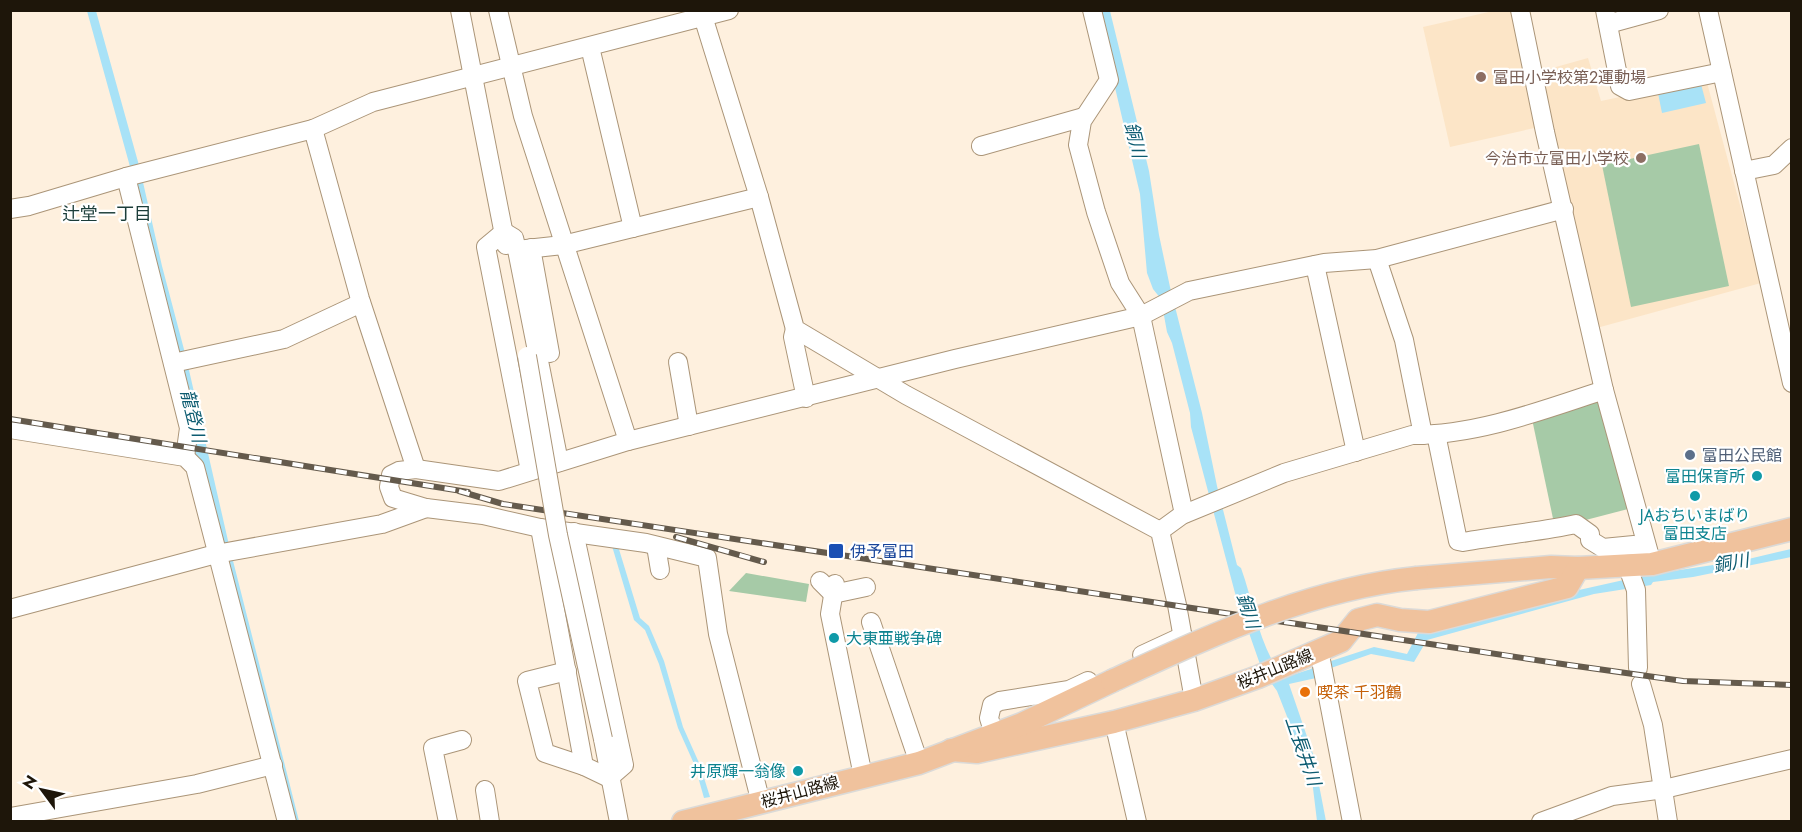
<svg xmlns="http://www.w3.org/2000/svg" width="1802" height="832" viewBox="0 0 1802 832" font-family="Jost,'Noto Sans JP',sans-serif">
<style>
.built{fill:#fce5c7}
.green{fill:#a6caa7}
.water{fill:#a8e2f7}
.lines{fill:none;stroke-linecap:round;stroke-linejoin:round}
.minor-casing{stroke:#ab9578;stroke-width:20}
.major-casing{stroke:#dbdad8;stroke-width:25}
.minor{stroke:#fff;stroke-width:18}
.major{stroke:#f0c29d;stroke-width:22}
.rail-casing{stroke:#645a4c;stroke-width:6}
.rail{stroke:#fff;stroke-width:4;stroke-dasharray:11;stroke-linecap:butt}
.minor-bridge-casing{stroke:#ab9578;stroke-width:20;stroke-linecap:butt}
.major-bridge-casing{stroke:#dbdad8;stroke-width:25;stroke-linecap:butt}
.minor-bridge{stroke:#fff;stroke-width:18}
.major-bridge{stroke:#f0c29d;stroke-width:22}
.education-dot{fill:#8d6e63;stroke:#fff;stroke-width:2}
.service-dot{fill:#5c6f8a;stroke:#fff;stroke-width:2}
.culture-dot{fill:#0f9aa8;stroke:#fff;stroke-width:2}
.transit-dot{fill:#1a4fb4;stroke:#fff;stroke-width:2}
.food-dot{fill:#e8710a;stroke:#fff;stroke-width:2}
.labels{text-anchor:middle;dominant-baseline:central;stroke-width:4.5;stroke-linejoin:round;paint-order:stroke}
.education-label{font-size:16px;fill:#785e54;stroke:#fff;text-anchor:start}
.service-label{font-size:16px;fill:#4e5e75;stroke:#fff;text-anchor:start}
.culture-label{font-size:16px;fill:#0d838f;stroke:#fff;text-anchor:end}
.transit-label{font-size:16px;fill:#164399;stroke:#fff;text-anchor:start}
.street-label{font-size:16px;fill:#1e160a;stroke:#fff}
.food-label{font-size:16px;fill:#c56008;stroke:#fff;text-anchor:start}
.water-label{font-size:18px;font-style:italic;fill:#0d5c71;stroke:#fff}
.neighbourhood-label{font-size:18px;fill:#1b3d39;stroke:#fff}
</style>
<rect width="100%" height="100%" fill="#fef0de"/>
<!-- built -->
<g class="built">
<polygon points="1493,11 1513,11 1539,127 1450,147 1423,27"/>
<polygon points="1588,58 1601,101 1706,79 1761,283 1593,329 1538,72"/>
</g>
<!-- green -->
<g class="green">
<polygon points="1699,144 1729,286 1631,307 1602,165"/>
<polygon points="1602,398 1628,509 1555,528 1532,419"/>
<polygon points="746,573 809,584 806,602 729,591"/>
</g>
<!-- water -->
<g class="water">
<polygon points="87,11 96,11 140,169 162,266 186,357 229,545 299,821 290,821 194,456 196,441 137,192"/>
<path d="M1097,11H1110L1149,171L1159,235L1170,287L1202,413L1217,486L1237,565L1241,568C1254,604 1258,642 1281,675L1286,677L1311,669L1317,663L1328,662L1374,647L1407,654L1419,631L1528,605L1579,590L1646,575L1740,561L1791,549V557L1693,577L1653,582L1651,585L1594,594L1427,640L1414,662L1371,654L1331,668L1316,678L1289,684L1313,754L1326,821H1317L1312,780L1277,691L1262,670L1235,593L1191,427L1190,413L1172,343L1167,332L1161,299L1153,289L1147,273L1140,194Z"/>
<polygon points="1701,84 1706,103 1662,113 1658,93"/>
<polygon points="612,546 618,546 640,618 649,626 664,661 683,727 700,765 710,797 704,798 695,766 678,728 659,664 645,630 634,620"/>
</g>
<g class="lines">
<defs>
<g id="minor">
<polyline points="460,10 506,245"/>
<polyline points="498,10 523,116 628,441"/>
<polyline points="701,10 759,197 795,329 906,395 1160,531 1177,605 1194,700"/>
<polyline points="1092,10 1109,80 1082,121 1078,145 1096,212 1120,283 1141,316 1184,514"/>
<polyline points="1520,10 1545,132 1604,390 1652,564"/>
<polyline points="1605,10 1620,86 1629,91 1722,72"/>
<polyline points="1708,10 1792,383"/>
<polyline points="1608,24 1659,10"/>
<polyline points="590,47 633,228"/>
<polyline points="313,129 360,299 416,469"/>
<polyline points="981,146 1084,117"/>
<polyline points="1744,171 1774,165 1792,148"/>
<polyline points="126,177 189,428 185,457"/>
<polyline points="10,209 29,206 126,177 313,129 373,102 729,10"/>
<polyline points="531,248 550,353"/>
<polyline points="517,250 563,245 759,197"/>
<polyline points="1377,259 1404,340 1423,435"/>
<polyline points="1315,265 1356,452"/>
<polyline points="795,329 793,337 806,398"/>
<polyline points="678,362 689,426"/>
<polyline points="173,363 284,339 361,303"/>
<polyline points="10,429 185,457 195,467 287,822"/>
<path d="M1436,434L1458,541L1463,542C1501,535 1539,532 1576,524L1590,534V540L1603,548L1634,545L1643,549L1647,564"/>
<polyline points="530,471 486,247 504,232 514,238 517,250 559,462"/>
<polyline points="540,528 584,766 609,778 624,765 574,532"/>
<path d="M1160,531L1182,515L1284,473L1412,435C1478,435 1543,410 1604,390"/>
<polyline points="656,546 660,570"/>
<polyline points="1627,565 1636,590 1638,668"/>
<polyline points="820,581 833,594 866,587"/>
<polyline points="835,584 830,614 863,776"/>
<polyline points="10,609 216,554 382,524 426,508"/>
<polyline points="871,622 919,763"/>
<polyline points="1319,650 1352,822"/>
<polyline points="1142,655 1183,636"/>
<polyline points="567,671 527,681 545,753 584,766"/>
<polyline points="1641,684 1653,725 1668,822"/>
<polyline points="1114,722 1137,822"/>
<polyline points="994,734 989,718 992,705 1000,701 1069,690 1088,681"/>
<polyline points="603,739 619,822"/>
<polyline points="485,790 490,822"/>
<polyline points="761,803 718,634 707,558 646,543 540,528 483,515 426,508 393,498 389,487 391,475 399,471 416,469 499,481 628,441 955,359 1141,316 1189,291 1324,263 1377,259 1564,209"/>
<polyline points="10,817 197,784 273,765"/>
<polyline points="448,822 433,748 462,740"/>
<polyline points="1541,822 1612,796 1664,789 1792,759"/>
</g>
<g id="major">
<polyline points="1417,578 1551,567 1578,568 1652,564 1792,529"/>
<polyline points="951,750 977,752 1114,722 1194,700 1258,677 1341,641 1358,620 1377,615 1400,620 1429,622 1567,587 1578,568"/>
<polyline points="683,822 919,763 1022,724 1112,681"/>
</g>
</defs>
<!-- minor casing -->
<use href="#minor" class="minor-casing"/>
<!-- major casing -->
<use href="#major" class="major-casing"/>
<!-- minor -->
<use href="#minor" class="minor"/>
<!-- major -->
<use href="#major" class="major"/>
<defs>
<g id="rail">
<polyline points="10,419 468,492"/>
<polyline points="459,491 503,504 1569,665 1683,681 1792,685"/>
<polyline points="676,537 764,562"/>
</g>
</defs>
<!-- rail casing -->
<use href="#rail" class="rail-casing"/>
<!-- rail -->
<use href="#rail" class="rail"/>
<defs>
<polyline id="minor-bridge" points="527,356 558,535 603,739"/>
<path id="major-bridge" d="M1112,681C1210,636 1308,589 1417,578"/>
</defs>
<!-- minor-bridge casing -->
<use href="#minor-bridge" class="minor-bridge-casing"/>
<!-- major-bridge casing -->
<use href="#major-bridge" class="major-bridge-casing"/>
<!-- minor-bridge -->
<use href="#minor-bridge" class="minor-bridge"/>
<!-- major-bridge -->
<use href="#major-bridge" class="major-bridge"/>
</g>
<!-- markers -->
<g class="education-dot">
<circle cx="1481" cy="77" r="6"/>
<circle cx="1641" cy="158" r="6"/>
</g>
<circle class="service-dot" cx="1690" cy="455" r="6"/>
<g class="culture-dot">
<circle cx="1757" cy="476" r="6"/>
<circle cx="1695" cy="496" r="6"/>
<circle cx="834" cy="638" r="6"/>
<circle cx="798" cy="771" r="6"/>
</g>
<rect class="transit-dot" x="828" y="543" width="16" height="16" rx="3"/>
<circle class="food-dot" cx="1305" cy="692" r="6"/>
<g class="labels">
<!-- education labels -->
<g class="education-label">
<text x="1493" y="77">富田小学校第2運動場</text>
<text x="1629" y="158" text-anchor="end">今治市立富田小学校</text>
</g>
<!-- service labels -->
<g class="service-label">
<text x="1702" y="455">富田公民館</text>
</g>
<!-- culture labels -->
<g class="culture-label">
<text x="1745" y="476">富田保育所</text>
<text x="1695" y="515" text-anchor="middle">JAおちいまばり<tspan x="1695" dy="18">富田支店</tspan></text>
<text x="846" y="638" text-anchor="start">大東亜戦争碑</text>
<text x="786" y="771">井原輝一翁像</text>
</g>
<!-- transit labels -->
<g class="transit-label">
<text x="850" y="551">伊予富田</text>
</g>
<!-- street labels -->
<g class="street-label">
<text transform="translate(1275 669) rotate(-22)">桜井山路線</text>
<text transform="translate(800 792) rotate(-15)">桜井山路線</text>
</g>
<!-- food labels -->
<g class="food-label">
<text x="1317" y="692">喫茶 千羽鶴</text>
</g>
<!-- water labels -->
<g class="water-label">
<text transform="translate(1135 140) rotate(76)">銅川</text>
<text transform="translate(193 416) rotate(76)">龍登川</text>
<text transform="translate(1731 563) rotate(-10)">銅川</text>
<text transform="translate(1248 611) rotate(72)">銅川</text>
<text transform="translate(1303 751) rotate(71)">上長井川</text>
</g>
<!-- neighbourhood labels -->
<g class="neighbourhood-label">
<text x="107" y="214">辻堂一丁目</text>
</g>
</g>
<!-- border -->
<rect width="1802" height="832" fill="none" stroke="#1e160a" stroke-width="24"/>
<!-- north arrow -->
<g transform="translate(42 790) rotate(303)" stroke="#ffffff" stroke-width="4.5" paint-order="stroke">
<path d="M0-4.5L10 22L0 15L-10 22Z" fill="#1e160a"/>
<text y="-9" font-size="16" font-weight="bold" text-anchor="middle" fill="#1e160a">N</text>
</g>
</svg>
